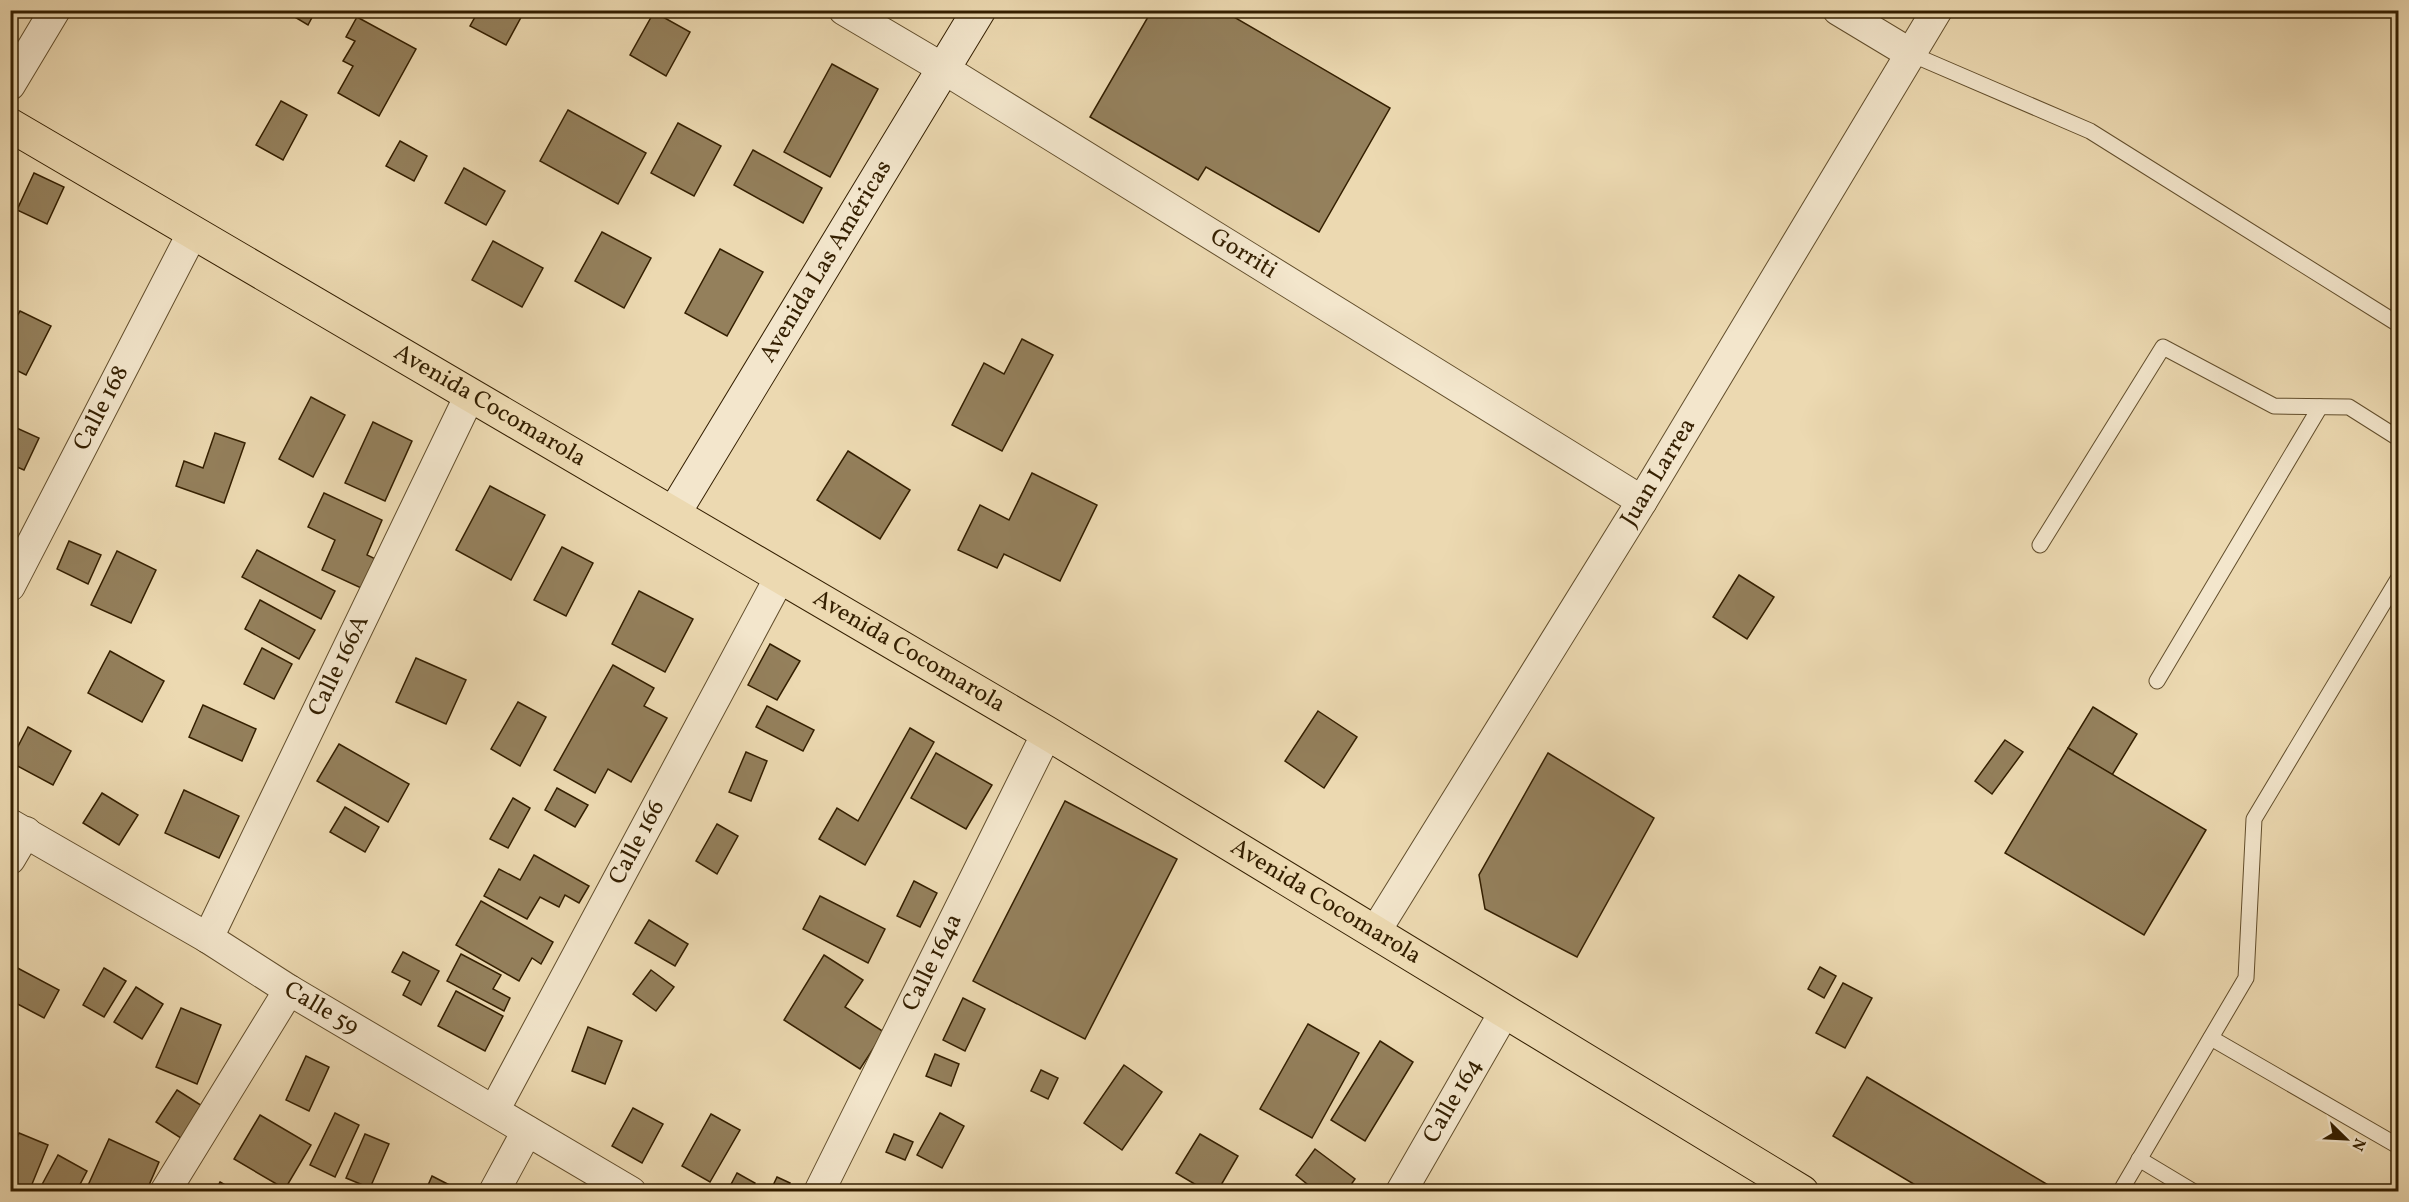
<svg xmlns="http://www.w3.org/2000/svg" width="2409" height="1202" viewBox="0 0 2409 1202" font-family="Vollkorn,serif">
<style>
.building{fill:#94805c;stroke:#341f00;stroke-width:1.5}
.lines{fill:none;stroke-linecap:round;stroke-linejoin:round}
.service-casing{stroke:#624e2c;stroke-width:17}
.minor-casing{stroke:#624e2c;stroke-width:32}
.secondary-casing{stroke:#341f00;stroke-width:35}
.primary-casing{stroke:#341f00;stroke-width:35}
.service{stroke:#f3e6cc;stroke-width:15}
.minor{stroke:#f3e6cc;stroke-width:30}
.secondary{stroke:#f3e6cc;stroke-width:33}
.primary{stroke:#ecd9b1;stroke-width:33}
.labels{text-anchor:middle;dominant-baseline:central;stroke-width:4.5;stroke-linejoin:round;paint-order:stroke}
.street-label{font-size:24px;fill:#341f00;stroke:#f3e6cc}
</style>
<rect width="100%" height="100%" fill="#ecd9b1"/>
<filter id="stains"><feTurbulence type="fractalNoise" baseFrequency=".00333" numOctaves="4"/><feColorMatrix values="0 0 0 0 .2 0 0 0 0 .09 0 0 0 0 .02 0 0 0 .5 -.17"/></filter>
<radialGradient id="worn" r=".72"><stop offset=".6" stop-color="#630" stop-opacity="0"/><stop offset="1" stop-color="#630" stop-opacity=".3"/></radialGradient>
<!-- building -->
<g class="building">
<polygon points="283,10 316,10 308,25"/>
<polygon points="479,10 525,10 506,45 470,26"/>
<polygon points="1152,10 1222,10 1390,108 1319,232 1206,167 1198,180 1090,117"/>
<polygon points="654,12 690,32 666,76 630,55"/>
<polygon points="357,17 416,49 379,116 338,93 353,66 343,61 355,41 346,37"/>
<polygon points="832,64 878,89 830,177 784,152"/>
<polygon points="281,101 307,115 283,160 256,145"/>
<polygon points="568,110 646,153 618,204 540,161"/>
<polygon points="678,123 721,146 694,196 651,173"/>
<polygon points="400,141 427,156 414,181 386,166"/>
<polygon points="753,150 822,188 803,223 734,185"/>
<polygon points="464,168 505,191 486,225 445,203"/>
<polygon points="34,173 64,187 47,224 17,210"/>
<polygon points="602,232 651,258 624,308 575,281"/>
<polygon points="493,241 543,268 522,307 472,280"/>
<polygon points="720,249 763,272 727,336 685,313"/>
<polygon points="20,311 51,326 26,375 10,367 10,329"/>
<polygon points="1022,339 1053,355 1002,451 952,425 984,363 1004,374"/>
<polygon points="311,397 345,415 313,477 279,459"/>
<polygon points="373,422 412,441 385,501 345,483"/>
<polygon points="10,425 39,438 24,470 10,464"/>
<polygon points="215,433 245,443 224,503 176,486 184,461 203,468"/>
<polygon points="848,451 910,490 880,539 817,500"/>
<polygon points="1032,473 1097,505 1060,581 1004,554 997,568 958,550 980,505 1009,520"/>
<polygon points="490,486 545,515 511,580 456,550"/>
<polygon points="324,493 382,520 367,555 386,564 372,593 322,570 335,540 308,527"/>
<polygon points="69,541 101,555 88,584 57,569"/>
<polygon points="562,547 593,563 566,616 534,600"/>
<polygon points="257,550 335,591 321,619 242,577"/>
<polygon points="117,551 156,570 131,623 91,605"/>
<polygon points="1739,575 1774,597 1747,639 1713,617"/>
<polygon points="639,591 693,619 665,672 612,644"/>
<polygon points="260,600 315,630 299,659 245,629"/>
<polygon points="770,644 800,661 777,700 748,685"/>
<polygon points="262,648 292,664 274,699 244,684"/>
<polygon points="110,651 164,681 142,722 88,693"/>
<polygon points="416,658 466,680 446,724 396,702"/>
<polygon points="613,665 654,688 644,706 667,718 631,782 608,769 595,793 554,770"/>
<polygon points="518,702 546,717 520,766 491,749"/>
<polygon points="203,705 256,729 242,761 189,737"/>
<polygon points="767,706 814,730 803,751 756,727"/>
<polygon points="2093,707 2137,734 2112,775 2068,748"/>
<polygon points="1318,711 1357,737 1324,788 1285,761"/>
<polygon points="28,727 71,751 53,785 10,762"/>
<polygon points="910,728 934,742 865,865 819,839 837,808 858,821"/>
<polygon points="2005,740 2023,752 1992,794 1975,781"/>
<polygon points="339,744 409,784 388,822 317,781"/>
<polygon points="2068,748 2206,830 2144,935 2005,853"/>
<polygon points="746,752 767,761 751,801 729,792"/>
<polygon points="936,753 992,785 966,829 911,798"/>
<polygon points="1548,753 1654,818 1577,957 1485,909 1479,875"/>
<polygon points="557,788 588,805 575,827 545,810"/>
<polygon points="184,790 239,816 219,858 165,833"/>
<polygon points="102,793 138,815 119,845 83,823"/>
<polygon points="513,798 530,808 508,848 490,839"/>
<polygon points="1065,801 1177,859 1085,1039 973,981"/>
<polygon points="345,807 379,827 365,852 330,832"/>
<polygon points="717,824 738,836 717,874 696,861"/>
<polygon points="534,855 589,886 579,903 565,895 559,907 540,897 527,919 484,896 499,869 520,880"/>
<polygon points="914,881 937,893 920,927 897,916"/>
<polygon points="820,896 885,929 868,963 803,929"/>
<polygon points="481,901 553,942 541,964 532,958 519,981 456,945"/>
<polygon points="649,920 688,944 675,966 635,943"/>
<polygon points="403,952 439,971 421,1005 403,995 410,981 392,972"/>
<polygon points="461,954 501,975 493,989 510,998 504,1011 447,981"/>
<polygon points="824,955 863,980 845,1007 884,1032 860,1069 784,1020"/>
<polygon points="10,964 59,990 44,1018 10,1000"/>
<polygon points="1820,967 1836,976 1824,998 1808,989"/>
<polygon points="104,968 126,981 104,1017 83,1005"/>
<polygon points="651,970 674,987 656,1011 633,994"/>
<polygon points="1843,983 1872,998 1845,1048 1816,1033"/>
<polygon points="136,987 163,1004 142,1039 114,1022"/>
<polygon points="456,991 503,1016 485,1051 438,1026"/>
<polygon points="963,998 985,1009 965,1051 943,1040"/>
<polygon points="181,1008 221,1025 197,1084 156,1067"/>
<polygon points="1308,1024 1359,1053 1312,1138 1260,1109"/>
<polygon points="588,1027 622,1041 605,1084 572,1071"/>
<polygon points="1380,1041 1413,1062 1365,1141 1331,1120"/>
<polygon points="935,1054 959,1064 951,1086 926,1076"/>
<polygon points="306,1056 329,1067 309,1111 286,1100"/>
<polygon points="1124,1065 1162,1092 1122,1150 1084,1123"/>
<polygon points="1041,1070 1058,1078 1048,1099 1031,1091"/>
<polygon points="1867,1077 2060,1192 1927,1192 1833,1136"/>
<polygon points="177,1090 207,1109 187,1142 156,1122"/>
<polygon points="633,1108 663,1124 642,1163 612,1146"/>
<polygon points="335,1113 359,1125 335,1177 310,1165"/>
<polygon points="940,1113 964,1126 942,1168 917,1155"/>
<polygon points="711,1114 740,1130 710,1182 682,1166"/>
<polygon points="260,1115 311,1145 285,1189 234,1159"/>
<polygon points="19,1133 48,1145 30,1189 10,1181 10,1153"/>
<polygon points="365,1134 389,1144 370,1188 346,1178"/>
<polygon points="894,1134 913,1142 905,1160 886,1152"/>
<polygon points="1200,1134 1238,1156 1217,1192 1208,1192 1176,1173"/>
<polygon points="109,1139 159,1162 146,1192 85,1192"/>
<polygon points="1315,1149 1355,1179 1346,1192 1317,1192 1296,1175"/>
<polygon points="58,1155 87,1171 76,1192 38,1192"/>
<polygon points="737,1173 755,1183 751,1192 727,1192"/>
<polygon points="432,1176 463,1192 425,1192"/>
<polygon points="777,1177 790,1183 787,1192 770,1192"/>
<polygon points="220,1182 237,1192 215,1192"/>
</g>
<g class="lines">
<defs>
<g id="service">
<polyline points="1911,54 2090,131 2398,324"/>
<polyline points="2040,545 2163,347 2274,406 2349,407 2398,438"/>
<polyline points="2157,681 2320,407"/>
<polyline points="2211,1038 2398,1146"/>
<polyline points="2139,1159 2194,1192"/>
<polyline points="2120,1192 2246,978 2254,819 2398,579"/>
</g>
<g id="minor">
<path id="s1" d="M844,10L944,69L1642,501"/>
<polyline points="1838,10 1911,54"/>
<polyline points="10,85 55,10"/>
<path id="s2" d="M10,586L193,232"/>
<path id="s3" d="M10,824L208,938L289,990L631,1192"/>
<polyline points="10,859 26,832"/>
<path id="s4" d="M1375,932L1642,501L1937,10"/>
<path id="s5" d="M208,938L470,395"/>
<path id="s6" d="M495,1109L780,577"/>
<polyline points="165,1192 289,990"/>
<polyline points="494,1192 527,1131"/>
<path id="s7" d="M819,1192L1047,733"/>
<path id="s8" d="M1401,1192L1505,1011"/>
</g>
<g id="secondary">
<path id="s9" d="M674,513L979,10"/>
</g>
<g id="primary">
<path id="s10" d="M10,125L1047,733L1802,1192"/>
</g>
</defs>
<!-- service casing -->
<use href="#service" class="service-casing"/>
<!-- minor casing -->
<use href="#minor" class="minor-casing"/>
<!-- secondary casing -->
<use href="#secondary" class="secondary-casing"/>
<!-- primary casing -->
<use href="#primary" class="primary-casing"/>
<!-- service -->
<use href="#service" class="service"/>
<!-- minor -->
<use href="#minor" class="minor"/>
<!-- secondary -->
<use href="#secondary" class="secondary"/>
<!-- primary -->
<use href="#primary" class="primary"/>
</g>
<g class="labels">
<!-- street labels -->
<g class="street-label">
<text stroke="none"><textPath href="#s1" startOffset="468">Gorriti</textPath></text>
<text stroke="none"><textPath href="#s9" startOffset="294">Avenida Las Américas</textPath></text>
<text stroke="none"><textPath href="#s10" startOffset="556">Avenida Cocomarola</textPath></text>
<text stroke="none"><textPath href="#s2" startOffset="200">Calle 168</textPath></text>
<text stroke="none"><textPath href="#s4" startOffset="540">Juan Larrea</textPath></text>
<text stroke="none"><textPath href="#s10" startOffset="1042">Avenida Cocomarola</textPath></text>
<text stroke="none"><textPath href="#s5" startOffset="302">Calle 166A</textPath></text>
<text stroke="none"><textPath href="#s6" startOffset="302">Calle 166</textPath></text>
<text stroke="none"><textPath href="#s10" startOffset="1528">Avenida Cocomarola</textPath></text>
<text stroke="none"><textPath href="#s7" startOffset="256">Calle 164a</textPath></text>
<text stroke="none"><textPath href="#s3" startOffset="362">Calle 59</textPath></text>
<text stroke="none"><textPath href="#s8" startOffset="105">Calle 164</textPath></text>
</g>
</g>
<!-- margin -->
<rect width="2409" height="1202" fill="none" stroke="#ecd9b1" stroke-width="36"/>
<rect x="12" y="12" width="2385" height="1178" fill="none" stroke="#341f00" stroke-width="3"/>
<rect x="18" y="18" width="2373" height="1166" fill="none" stroke="#341f00" stroke-width="1.5"/>
<!-- north arrow -->
<g transform="translate(2346 1139) rotate(114)" stroke="#f3e6cc" stroke-width="4.5" paint-order="stroke">
<path d="M0-4.5L10 22L0 15L-10 22Z" fill="#341f00"/>
<text y="-9" font-size="16" font-weight="bold" text-anchor="middle" fill="#341f00">N</text>
</g>
<rect width="100%" height="100%" filter="url(#stains)"/>
<rect width="100%" height="100%" fill="url(#worn)"/>
</svg>
